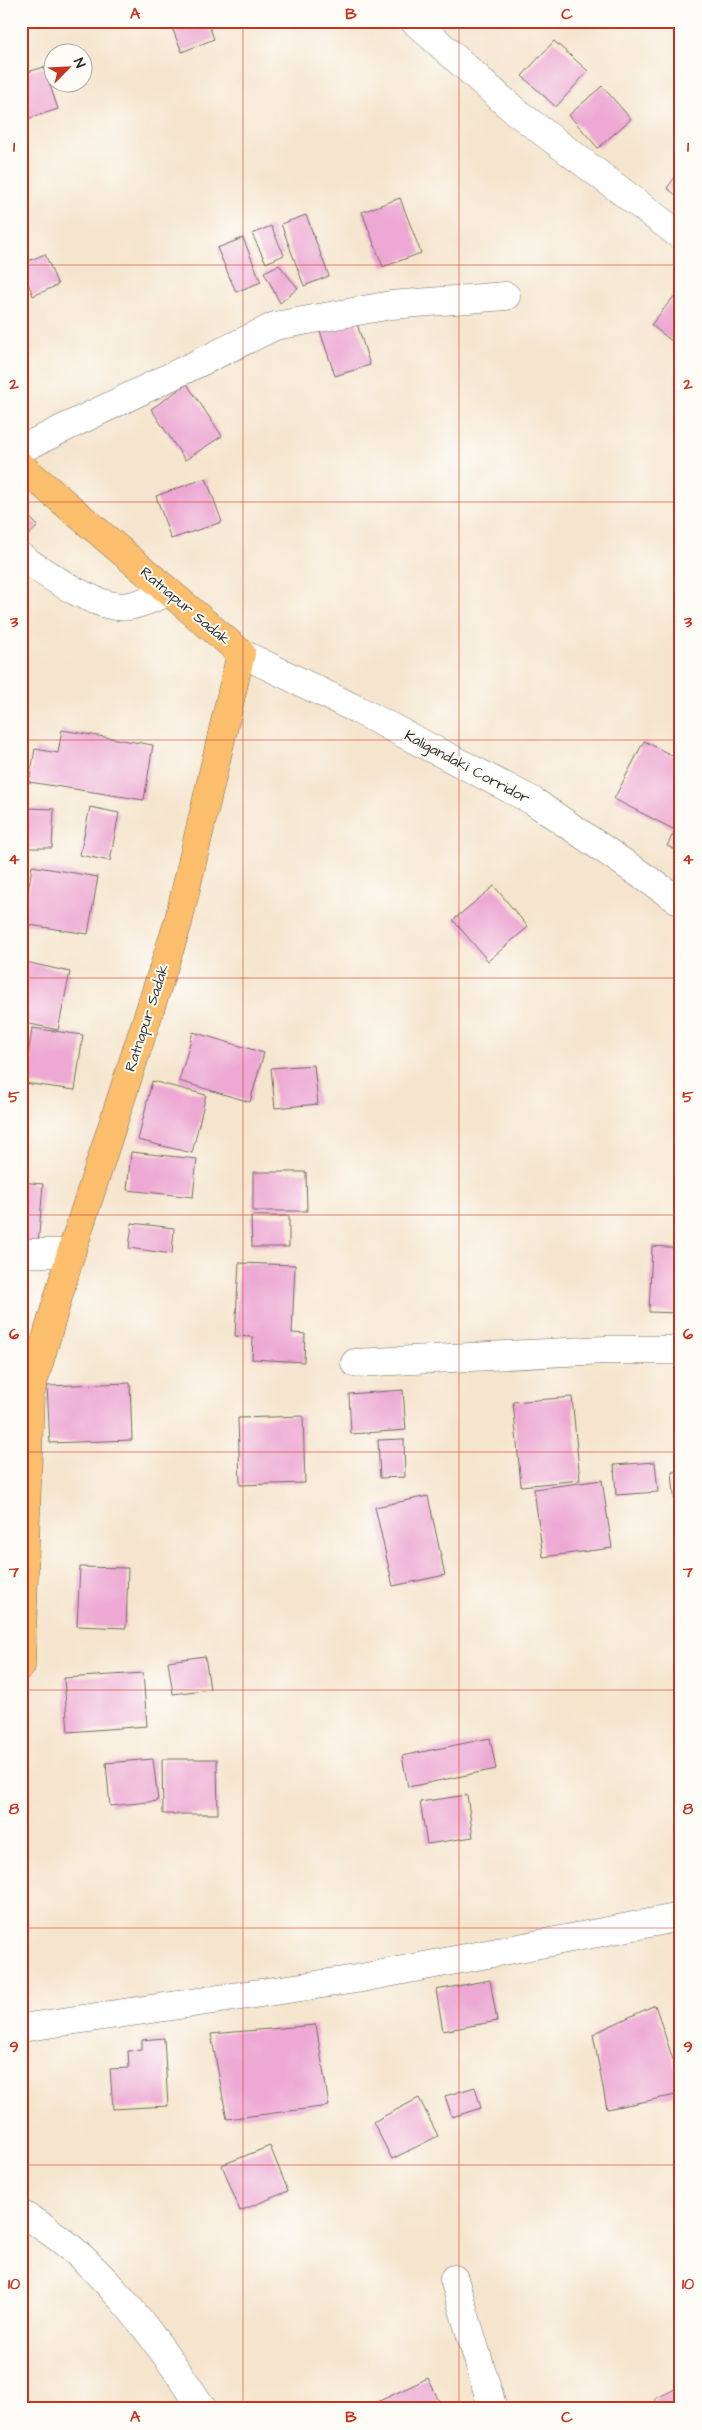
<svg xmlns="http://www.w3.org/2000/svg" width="702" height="2430" viewBox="0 0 702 2430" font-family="'Architects Daughter',sans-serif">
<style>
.building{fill:#eda8d3}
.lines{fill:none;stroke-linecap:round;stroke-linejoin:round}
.minor-casing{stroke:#726c64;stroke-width:29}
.major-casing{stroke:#726c64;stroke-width:29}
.minor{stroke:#fff;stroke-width:28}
.major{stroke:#fabe6d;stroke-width:28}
.grid{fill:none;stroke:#c8321e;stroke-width:1;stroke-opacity:0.55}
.labels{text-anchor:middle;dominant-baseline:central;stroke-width:4;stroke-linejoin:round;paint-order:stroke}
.street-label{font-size:15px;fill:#2b2b2b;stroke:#fdfcf7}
.neatline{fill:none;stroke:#c8321e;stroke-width:2}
.grid-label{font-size:16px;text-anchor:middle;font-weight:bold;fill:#c8321e}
</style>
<rect width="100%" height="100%" fill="#fdfcf7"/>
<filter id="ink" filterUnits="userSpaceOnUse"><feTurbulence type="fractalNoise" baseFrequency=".02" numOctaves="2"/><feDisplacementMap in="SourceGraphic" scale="10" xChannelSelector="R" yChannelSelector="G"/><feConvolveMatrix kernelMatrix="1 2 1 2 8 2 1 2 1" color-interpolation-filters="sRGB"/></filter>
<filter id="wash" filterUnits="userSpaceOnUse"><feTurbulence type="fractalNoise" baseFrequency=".0096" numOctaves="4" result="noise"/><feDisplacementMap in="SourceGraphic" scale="20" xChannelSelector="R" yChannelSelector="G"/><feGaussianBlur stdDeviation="1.12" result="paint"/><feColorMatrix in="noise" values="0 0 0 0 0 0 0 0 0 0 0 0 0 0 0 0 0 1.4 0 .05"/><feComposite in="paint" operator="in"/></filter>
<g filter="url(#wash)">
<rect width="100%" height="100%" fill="#f5e5ce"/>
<g id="blocks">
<!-- building -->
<g class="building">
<polygon points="169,21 207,21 214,39 182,52"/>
<polygon points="554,41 588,71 556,107 522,76"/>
<polygon points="44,67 58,109 21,121 21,74"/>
<polygon points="602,86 631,119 598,148 569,115"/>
<polygon points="681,169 681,199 667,188"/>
<polygon points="400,198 421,253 383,267 362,212"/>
<polygon points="306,215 329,276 304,286 281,224"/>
<polygon points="271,226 284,255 266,263 252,234"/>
<polygon points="243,238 261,282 236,292 217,248"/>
<polygon points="45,254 58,285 33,296 21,264"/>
<polygon points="279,265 298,288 280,303 264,272"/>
<polygon points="679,290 681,292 681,348 651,325"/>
<polygon points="353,311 370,365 335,376 317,322"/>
<polygon points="187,384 222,436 185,460 151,409"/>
<polygon points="206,478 222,522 171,539 156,496"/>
<polygon points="21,508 38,526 21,542"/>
<polygon points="62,730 153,745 144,800 29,782 35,749 58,753"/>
<polygon points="644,741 681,760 681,797 676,806 681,808 681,852 667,846 675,830 614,799"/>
<polygon points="90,807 119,813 110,861 80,855"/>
<polygon points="26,808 54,809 52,848 25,848"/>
<polygon points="32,866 98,877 88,934 23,924"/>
<polygon points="494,886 528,927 488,961 453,920"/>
<polygon points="21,961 70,972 58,1030 21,1022"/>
<polygon points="32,1028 83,1035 75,1090 24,1083"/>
<polygon points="193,1032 264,1053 250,1102 179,1081"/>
<polygon points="314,1065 318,1104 275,1108 271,1068"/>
<polygon points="152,1081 206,1095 192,1153 138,1140"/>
<polygon points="131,1152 197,1159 193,1197 127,1190"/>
<polygon points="253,1172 306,1172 307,1211 253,1211"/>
<polygon points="21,1182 43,1184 38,1246 21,1244"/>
<polygon points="251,1216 289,1216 289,1247 252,1247"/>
<polygon points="132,1223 174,1228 172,1254 129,1248"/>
<polygon points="652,1246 681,1248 681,1313 649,1312"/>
<polygon points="239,1263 295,1265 292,1333 305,1334 304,1362 252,1359 253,1337 235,1336"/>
<polygon points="130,1383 132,1440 50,1443 47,1386"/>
<polygon points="403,1390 406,1430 351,1434 349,1394"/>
<polygon points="572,1397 580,1480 521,1486 513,1402"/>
<polygon points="303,1416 305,1483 240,1485 238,1418"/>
<polygon points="404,1439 405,1477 380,1478 378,1440"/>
<polygon points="655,1462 658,1492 616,1495 614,1465"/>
<polygon points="681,1471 681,1517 676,1517 672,1472"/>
<polygon points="602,1480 612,1548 543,1557 534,1489"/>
<polygon points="428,1496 445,1575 393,1586 375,1507"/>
<polygon points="80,1567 128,1568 126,1628 77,1626"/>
<polygon points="205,1656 210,1689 173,1694 168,1661"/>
<polygon points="143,1673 147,1726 68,1732 64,1678"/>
<polygon points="490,1738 496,1769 408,1787 402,1756"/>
<polygon points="153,1759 158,1801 110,1806 106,1763"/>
<polygon points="162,1759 217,1759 218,1814 163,1814"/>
<polygon points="467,1795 473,1837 427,1844 420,1802"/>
<polygon points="490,1980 497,2021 443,2031 436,1990"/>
<polygon points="655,2005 681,2084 681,2094 607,2109 593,2034"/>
<polygon points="316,2025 329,2106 227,2119 211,2034"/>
<polygon points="164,2038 168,2106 113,2109 110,2069 129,2068 128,2051 142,2050 142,2040"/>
<polygon points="475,2087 481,2108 452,2117 445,2096"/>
<polygon points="419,2098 438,2136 392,2159 373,2122"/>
<polygon points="270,2146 288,2191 240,2211 222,2165"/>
<polygon points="428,2378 443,2409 373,2409 371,2405"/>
<polygon points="681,2386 681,2409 660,2409 655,2399"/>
</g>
</g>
</g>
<g filter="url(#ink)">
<use href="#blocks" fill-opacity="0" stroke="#726c64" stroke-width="1"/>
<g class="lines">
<defs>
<g id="minor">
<polyline points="414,21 515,111 681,236"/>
<polyline points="21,449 275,326 391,305 506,296"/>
<path d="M21,557C45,573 100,612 129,606C142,604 156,597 169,592"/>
<polyline points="241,653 358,710 533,801 681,902"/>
<polyline points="21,1253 71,1253"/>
<polyline points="355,1363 605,1350 681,1350"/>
<polyline points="21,2028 356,1979 681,1917"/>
<path d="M21,2214C93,2250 159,2342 203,2409"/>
<polyline points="454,2279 493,2409"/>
</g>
<polyline id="major" points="21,466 241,653 178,923 71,1253 30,1394 21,1666"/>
</defs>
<!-- minor casing -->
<use href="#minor" class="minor-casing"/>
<!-- major casing -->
<use href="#major" class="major-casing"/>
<!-- minor -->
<use href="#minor" class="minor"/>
<!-- major -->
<use href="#major" class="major"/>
</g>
</g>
<!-- grid -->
<path class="grid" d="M243,21V2409M459,21V2409M21,265H681M21,502H681M21,740H681M21,978H681M21,1215H681M21,1452H681M21,1690H681M21,1928H681M21,2165H681"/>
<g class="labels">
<!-- street labels -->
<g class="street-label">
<text transform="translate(185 606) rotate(40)">Ratnapur Sadak</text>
<text transform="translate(467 767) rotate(28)">Kaligandaki Corridor</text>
<text transform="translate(147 1018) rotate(-72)">Ratnapur Sadak</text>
</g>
</g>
<!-- margin -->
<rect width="702" height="2430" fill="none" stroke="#fdfcf7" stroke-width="55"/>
<!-- north arrow -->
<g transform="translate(68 68) rotate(66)"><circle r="24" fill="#fdfcf7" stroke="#a9a8a5"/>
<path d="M0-4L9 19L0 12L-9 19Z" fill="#c8321e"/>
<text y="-8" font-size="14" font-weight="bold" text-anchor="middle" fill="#2b2b2b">N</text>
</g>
<rect x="28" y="28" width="646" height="2374" class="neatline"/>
<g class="grid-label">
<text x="135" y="19">A</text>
<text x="351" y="19">B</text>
<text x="567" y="19">C</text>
<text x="14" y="152">1</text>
<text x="688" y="152">1</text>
<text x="14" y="389">2</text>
<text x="688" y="389">2</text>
<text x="14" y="627">3</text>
<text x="688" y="627">3</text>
<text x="14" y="864">4</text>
<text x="688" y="864">4</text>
<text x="14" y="1102">5</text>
<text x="688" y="1102">5</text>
<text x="14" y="1339">6</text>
<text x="688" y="1339">6</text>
<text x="14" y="1577">7</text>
<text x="688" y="1577">7</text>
<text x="14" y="1814">8</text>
<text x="688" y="1814">8</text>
<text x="14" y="2052">9</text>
<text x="688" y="2052">9</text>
<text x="14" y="2289">10</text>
<text x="688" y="2289">10</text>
<text x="135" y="2422">A</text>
<text x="351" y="2422">B</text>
<text x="567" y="2422">C</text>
</g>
</svg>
